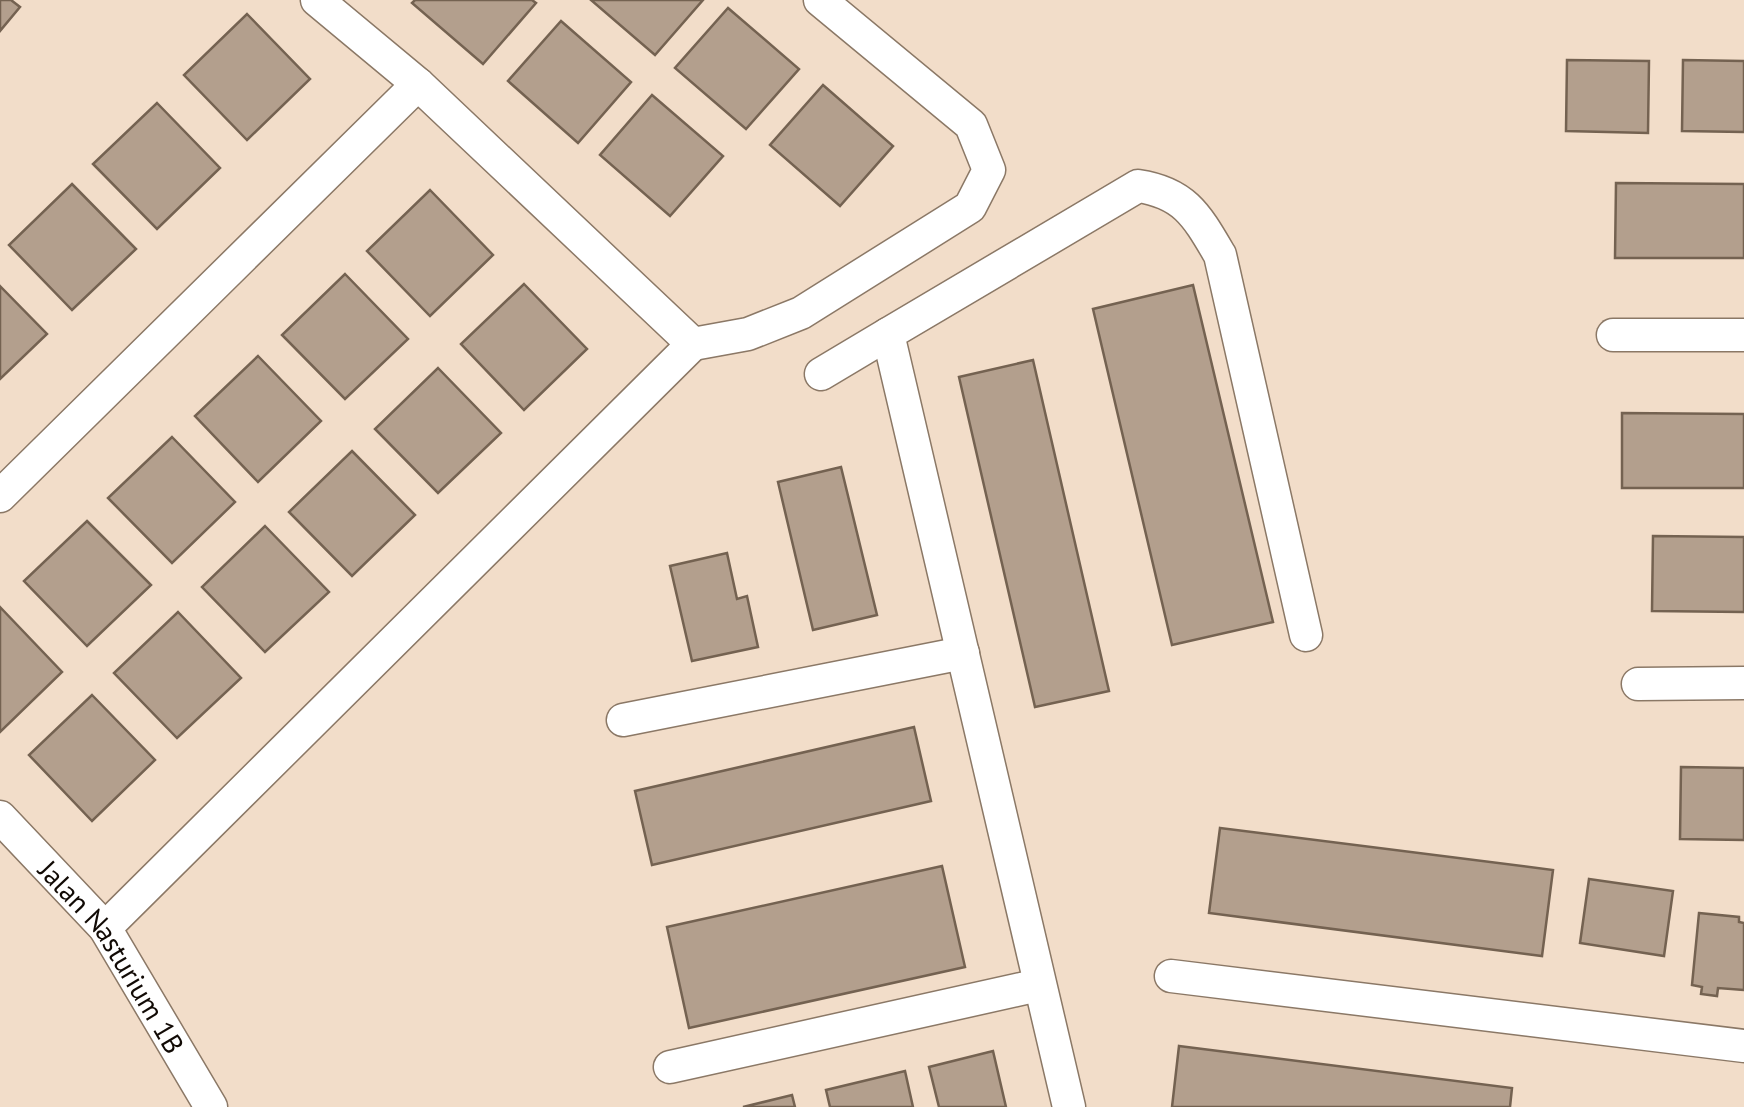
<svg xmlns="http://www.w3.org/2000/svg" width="1744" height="1107" viewBox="0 0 1744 1107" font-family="'PT Sans',sans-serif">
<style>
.building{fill:#b39f8d;stroke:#746251;stroke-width:2.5}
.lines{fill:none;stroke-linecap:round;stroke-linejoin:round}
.minor-casing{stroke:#8b7866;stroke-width:35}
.minor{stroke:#fff;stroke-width:32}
.labels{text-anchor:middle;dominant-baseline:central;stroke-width:10;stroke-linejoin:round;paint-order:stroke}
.street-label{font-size:28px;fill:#110a05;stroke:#fff}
</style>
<rect width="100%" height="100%" fill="#f2ddc9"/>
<!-- building -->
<g class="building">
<polygon points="0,0 11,0 20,7 0,31"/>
<polygon points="415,0 532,0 536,3 483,64 412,3"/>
<polygon points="591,0 703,0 655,55"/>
<polygon points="728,8 799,69 746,129 675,68"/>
<polygon points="247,14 310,79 247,140 184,75"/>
<polygon points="561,21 631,82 578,143 508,81"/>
<polygon points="1567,60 1649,61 1648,133 1566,131"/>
<polygon points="1683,60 1744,61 1744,132 1682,131"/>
<polygon points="823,85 893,146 840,206 770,145"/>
<polygon points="652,95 723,156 670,216 600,155"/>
<polygon points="157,103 220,168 157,229 93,164"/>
<polygon points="1616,183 1744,184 1744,258 1615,258"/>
<polygon points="72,184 136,249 72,310 9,245"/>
<polygon points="430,190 493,255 430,316 367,251"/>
<polygon points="345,274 408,339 345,399 282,335"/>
<polygon points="524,284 587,349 524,410 461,344"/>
<polygon points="1193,285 1273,622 1172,645 1093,309"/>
<polygon points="0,286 47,334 0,379"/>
<polygon points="258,356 321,421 258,482 195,416"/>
<polygon points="1033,360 1109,691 1035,707 959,377"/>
<polygon points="438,368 501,433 438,493 375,429"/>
<polygon points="1622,413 1744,414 1744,488 1622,488"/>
<polygon points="172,437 235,502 172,563 108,498"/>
<polygon points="352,451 415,515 352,576 289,512"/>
<polygon points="841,467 877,615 813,630 778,482"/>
<polygon points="87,521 151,585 87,646 24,581"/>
<polygon points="265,526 329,592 265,652 202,587"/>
<polygon points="1653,536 1744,537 1744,612 1652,611"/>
<polygon points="727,553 737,599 747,596 758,647 692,661 670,566"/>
<polygon points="0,607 62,672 0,732"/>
<polygon points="178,612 241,678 177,738 114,673"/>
<polygon points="92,695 155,760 92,821 29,755"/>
<polygon points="914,727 931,801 652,865 635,791"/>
<polygon points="1681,767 1744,768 1744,840 1680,839"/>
<polygon points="1220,828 1553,870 1542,956 1209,913"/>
<polygon points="942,866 965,967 689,1028 667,927"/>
<polygon points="1589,879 1673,891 1664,956 1580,943"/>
<polygon points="1699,913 1739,917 1739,922 1744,923 1744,990 1718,988 1717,996 1701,994 1702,987 1692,985"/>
<polygon points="1179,1046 1512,1088 1510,1107 1172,1107"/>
<polygon points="993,1051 1006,1107 939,1107 929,1067"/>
<polygon points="905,1071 913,1107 830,1107 826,1090"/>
<polygon points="792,1095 795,1107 743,1107"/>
</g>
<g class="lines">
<defs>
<g id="minor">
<polyline points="1613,335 1744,335"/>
<polyline points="693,344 748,334 801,313 970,207 989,170 971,125 820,0"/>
<polyline points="821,374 888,334"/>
<polyline points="0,496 418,84"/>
<polyline points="1638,684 1744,683"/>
<polyline points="623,720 963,653"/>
<path id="s1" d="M0,817L105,928L211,1107"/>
<polyline points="105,928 693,344 418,84 317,0"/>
<polyline points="1171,976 1744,1046"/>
<polyline points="670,1067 1039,985"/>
<path d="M1069,1107L888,334L1138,186C1185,193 1197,216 1220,255L1306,635"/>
</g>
</defs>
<!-- minor casing -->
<use href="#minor" class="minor-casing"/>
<!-- minor -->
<use href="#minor" class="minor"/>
</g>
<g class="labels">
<!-- street labels -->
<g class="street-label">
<text stroke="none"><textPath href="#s1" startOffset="180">Jalan Nasturium 1B</textPath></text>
</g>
</g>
</svg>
